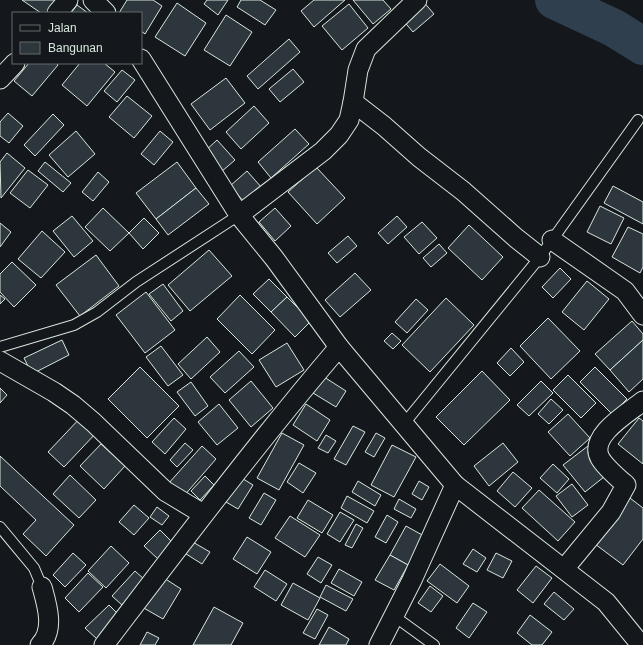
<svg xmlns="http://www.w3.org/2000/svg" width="643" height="645" viewBox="0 0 643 645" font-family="Arial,sans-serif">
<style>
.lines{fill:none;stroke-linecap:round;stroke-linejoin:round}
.river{stroke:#2f3f4d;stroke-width:38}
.building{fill:#2c363c;stroke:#d8e6dc}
.service-casing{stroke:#d8e6dc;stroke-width:12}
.minor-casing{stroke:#d8e6dc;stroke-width:21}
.service{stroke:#14181c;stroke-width:10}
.minor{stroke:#14181c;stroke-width:19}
</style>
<rect width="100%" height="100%" fill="#14181c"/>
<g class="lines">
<!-- river -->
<polyline class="river" points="554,0 614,28 643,46"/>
</g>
<!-- building -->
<g class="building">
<polygon points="22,0 58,0 49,13 41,13"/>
<polygon points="127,0 153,0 162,6 145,34 141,31 141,13 119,13"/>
<polygon points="207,0 228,0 218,15 204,4"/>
<polygon points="241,0 260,0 276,10 265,25 237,7"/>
<polygon points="314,0 345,0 314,27 301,11"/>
<polygon points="353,0 383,0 391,9 373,24"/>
<polygon points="422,0 434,14 413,32 401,18"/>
<polygon points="177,3 206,23 185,56 155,37"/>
<polygon points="349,4 368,28 342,50 322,26"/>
<polygon points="77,5 88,13 71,13"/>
<polygon points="226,15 252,32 230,66 204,50"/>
<polygon points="289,39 300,52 258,89 247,76"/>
<polygon points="29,63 56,63 58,65 32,96 14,81"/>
<polygon points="80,63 104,63 115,72 87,106 62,85"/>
<polygon points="293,69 304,82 280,102 269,89"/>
<polygon points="122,70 135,80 117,102 104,91"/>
<polygon points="226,78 245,103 210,130 191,104"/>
<polygon points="127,96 152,116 134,138 109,117"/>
<polygon points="254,106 269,123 241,149 226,132"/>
<polygon points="8,113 23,126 9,143 0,136 0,122"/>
<polygon points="53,114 64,125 35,156 24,145"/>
<polygon points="295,129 309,144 271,178 258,162"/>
<polygon points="76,131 95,154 68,177 49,155"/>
<polygon points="160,131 173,142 154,165 141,154"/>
<polygon points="217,140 235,160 221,172 204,152"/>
<polygon points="7,153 25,168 1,198 0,162"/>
<polygon points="45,162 71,183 63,192 38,171"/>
<polygon points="177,162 196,188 156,219 136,193"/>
<polygon points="316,167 345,198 317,224 288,192"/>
<polygon points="28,170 48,185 30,208 10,193"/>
<polygon points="247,171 262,188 245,203 230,186"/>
<polygon points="98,172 109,182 93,201 82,192"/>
<polygon points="613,186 643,202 643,224 604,203"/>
<polygon points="196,188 209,204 168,235 156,219"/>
<polygon points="600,206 624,218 611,244 587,232"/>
<polygon points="103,208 129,233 110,251 85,227"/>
<polygon points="275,208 291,226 275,241 259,222"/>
<polygon points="72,216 93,241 74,257 53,231"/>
<polygon points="397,216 407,227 388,244 378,233"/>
<polygon points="144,218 159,233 143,249 129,233"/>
<polygon points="422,222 437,238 419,254 404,237"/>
<polygon points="0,223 11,232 0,247"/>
<polygon points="469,225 503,257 482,280 448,248"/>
<polygon points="628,227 643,234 643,267 640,273 612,257"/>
<polygon points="42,231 65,252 41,278 18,259"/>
<polygon points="348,236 357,246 337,263 328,253"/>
<polygon points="439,244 447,253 431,267 423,258"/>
<polygon points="209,250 232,276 190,311 168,285"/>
<polygon points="96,255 119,286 80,316 56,285"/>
<polygon points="12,262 36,285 14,307 0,292 0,274"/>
<polygon points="560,268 571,279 553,298 542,287"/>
<polygon points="355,273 371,290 340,317 325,300"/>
<polygon points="269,279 287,297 271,312 253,294"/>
<polygon points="587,281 609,299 584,330 562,312"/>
<polygon points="163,284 183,311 171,321 149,294"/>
<polygon points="146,292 175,330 145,353 116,315"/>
<polygon points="0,295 5,299 0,304"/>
<polygon points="240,295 275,330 252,354 217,319"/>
<polygon points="287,297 311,321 295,337 271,312"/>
<polygon points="446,298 474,325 430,372 402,345"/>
<polygon points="416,299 428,310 407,333 395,322"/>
<polygon points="548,318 580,351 551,379 520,346"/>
<polygon points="632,321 643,334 643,340 610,370 595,354"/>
<polygon points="392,333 401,341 393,349 384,341"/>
<polygon points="207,337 220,352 191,379 178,364"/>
<polygon points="62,340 69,355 32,374 24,358"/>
<polygon points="643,340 643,379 629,392 610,370"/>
<polygon points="287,343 304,370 276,387 259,360"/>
<polygon points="161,346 183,375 168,386 146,357"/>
<polygon points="511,348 524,362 510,376 497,363"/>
<polygon points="239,351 254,367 225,393 210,377"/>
<polygon points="140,367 179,406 147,438 108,399"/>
<polygon points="595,367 627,399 612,414 580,382"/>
<polygon points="482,371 510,400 464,445 436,417"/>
<polygon points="568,375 596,403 581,418 553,390"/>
<polygon points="324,377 346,391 336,407 313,393"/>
<polygon points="251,381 273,408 251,427 229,400"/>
<polygon points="541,381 553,393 529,416 517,405"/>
<polygon points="191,382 208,406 195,416 177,392"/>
<polygon points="0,388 7,395 0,403"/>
<polygon points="551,399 563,410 549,424 538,414"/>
<polygon points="219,404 238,428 217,445 198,422"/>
<polygon points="306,404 330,420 317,441 293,425"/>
<polygon points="568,414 590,438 570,456 548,432"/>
<polygon points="82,416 98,431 64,467 48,452"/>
<polygon points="174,418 186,429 165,454 152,442"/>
<polygon points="639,418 643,421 643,464 618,444"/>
<polygon points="353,426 365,432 346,465 334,459"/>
<polygon points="282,433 304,445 279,490 257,478"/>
<polygon points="376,433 385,438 374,457 365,452"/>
<polygon points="326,435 336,441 328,453 318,448"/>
<polygon points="185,443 193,450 177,467 170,460"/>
<polygon points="503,443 518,462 489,486 474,466"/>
<polygon points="101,444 125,466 104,489 80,466"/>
<polygon points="392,445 416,457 394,497 371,485"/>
<polygon points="202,446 216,459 183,497 168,484"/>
<polygon points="588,446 609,473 585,492 563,465"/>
<polygon points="0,456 74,525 46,556 23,534 36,520 0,486"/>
<polygon points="299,463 316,473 303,493 287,482"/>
<polygon points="553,464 569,479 557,493 540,478"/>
<polygon points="513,472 532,488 515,507 497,491"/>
<polygon points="70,475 96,500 79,518 53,494"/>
<polygon points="205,476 214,485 200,500 191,491"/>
<polygon points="240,477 253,485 238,509 226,502"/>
<polygon points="358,481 381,495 375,506 352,492"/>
<polygon points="419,481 429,487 422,500 412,494"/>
<polygon points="572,484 588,505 572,517 556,496"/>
<polygon points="539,490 575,522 558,541 522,508"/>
<polygon points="264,493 276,500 261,525 249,518"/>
<polygon points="626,495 643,508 643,539 623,565 591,541"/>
<polygon points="347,496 374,511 367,523 341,508"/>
<polygon points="399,499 416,509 411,518 394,509"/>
<polygon points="308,500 333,515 322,533 297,518"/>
<polygon points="134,505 149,518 134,535 119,522"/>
<polygon points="157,507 169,516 162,525 150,517"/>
<polygon points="340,512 354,520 340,542 327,534"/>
<polygon points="387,515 398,522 386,543 375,537"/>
<polygon points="290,516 320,535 305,557 275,538"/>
<polygon points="356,524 363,528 352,548 345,545"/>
<polygon points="406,526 424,536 408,565 390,555"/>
<polygon points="160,530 173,543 158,559 144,546"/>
<polygon points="247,537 271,552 257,574 233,559"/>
<polygon points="191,541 210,552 202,564 183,552"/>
<polygon points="111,546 129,563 106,588 88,571"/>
<polygon points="473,549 486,558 477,572 463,564"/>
<polygon points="73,553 86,565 65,587 53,575"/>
<polygon points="496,553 512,561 503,578 487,570"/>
<polygon points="390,555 408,565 394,590 375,580"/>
<polygon points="318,557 332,565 321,583 307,574"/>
<polygon points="440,564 469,586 457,603 427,581"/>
<polygon points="536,566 552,578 533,603 517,590"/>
<polygon points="339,569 362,582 354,596 331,583"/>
<polygon points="265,570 287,584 276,601 254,587"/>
<polygon points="135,571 145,580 122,605 112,596"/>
<polygon points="88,573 103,587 79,612 65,598"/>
<polygon points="161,576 181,589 163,619 142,607"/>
<polygon points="293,583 320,598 308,620 281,605"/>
<polygon points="326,585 353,599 346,611 320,597"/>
<polygon points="430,586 443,596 431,612 418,603"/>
<polygon points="554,592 574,609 564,620 544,604"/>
<polygon points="473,603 487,612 469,638 456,628"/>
<polygon points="109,605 120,616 97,639 85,628"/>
<polygon points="214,607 243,623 231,645 193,645"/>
<polygon points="317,609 328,615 315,639 303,633"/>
<polygon points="530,615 552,632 542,645 532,645 517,633"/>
<polygon points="329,627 349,639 346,645 319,645"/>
<polygon points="147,632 159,638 155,645 140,645"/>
</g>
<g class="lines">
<defs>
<g id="service">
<polyline points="0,347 74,325 97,312 136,282 239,215"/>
<polyline points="403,425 540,257 638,120"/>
<polyline points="0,527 34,568 42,587"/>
<polyline points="394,616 434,645"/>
</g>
<g id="minor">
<polyline points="93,0 106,13"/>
<polyline points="57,13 68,0"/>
<polyline points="141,59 239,215 274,258 339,347 455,485 412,580 379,645"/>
<polyline points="0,79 15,63"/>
<polyline points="353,102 384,126 419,157 463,191 516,238 540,257"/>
<polyline points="239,215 323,151 339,135 349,120 353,102 358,70 366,49 417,0"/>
<polyline points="552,240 625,291 643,315"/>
<polyline points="0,361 54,392 73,405 93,422 165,491 203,514"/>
<polyline points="455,485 606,602 641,645"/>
<path d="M564,569L611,512L626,485C618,478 605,467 600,458C588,436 628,413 643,401"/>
<path d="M40,645C55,630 47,605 42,587"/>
<path d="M104,645C181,544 257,443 339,347"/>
</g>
</defs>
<!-- service casing -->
<use href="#service" class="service-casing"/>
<!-- minor casing -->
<use href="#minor" class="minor-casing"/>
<!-- service -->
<use href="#service" class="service"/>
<!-- minor -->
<use href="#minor" class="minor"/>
</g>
<!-- legend -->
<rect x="12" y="12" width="130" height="52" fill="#14181c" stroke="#626a69"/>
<rect x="20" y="25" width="20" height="6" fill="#14181c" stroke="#626a69"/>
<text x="48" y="32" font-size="12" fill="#d8e6dc">Jalan</text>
<rect x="20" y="42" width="20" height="12" fill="#2c363c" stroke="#626a69"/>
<text x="48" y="52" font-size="12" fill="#d8e6dc">Bangunan</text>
</svg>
